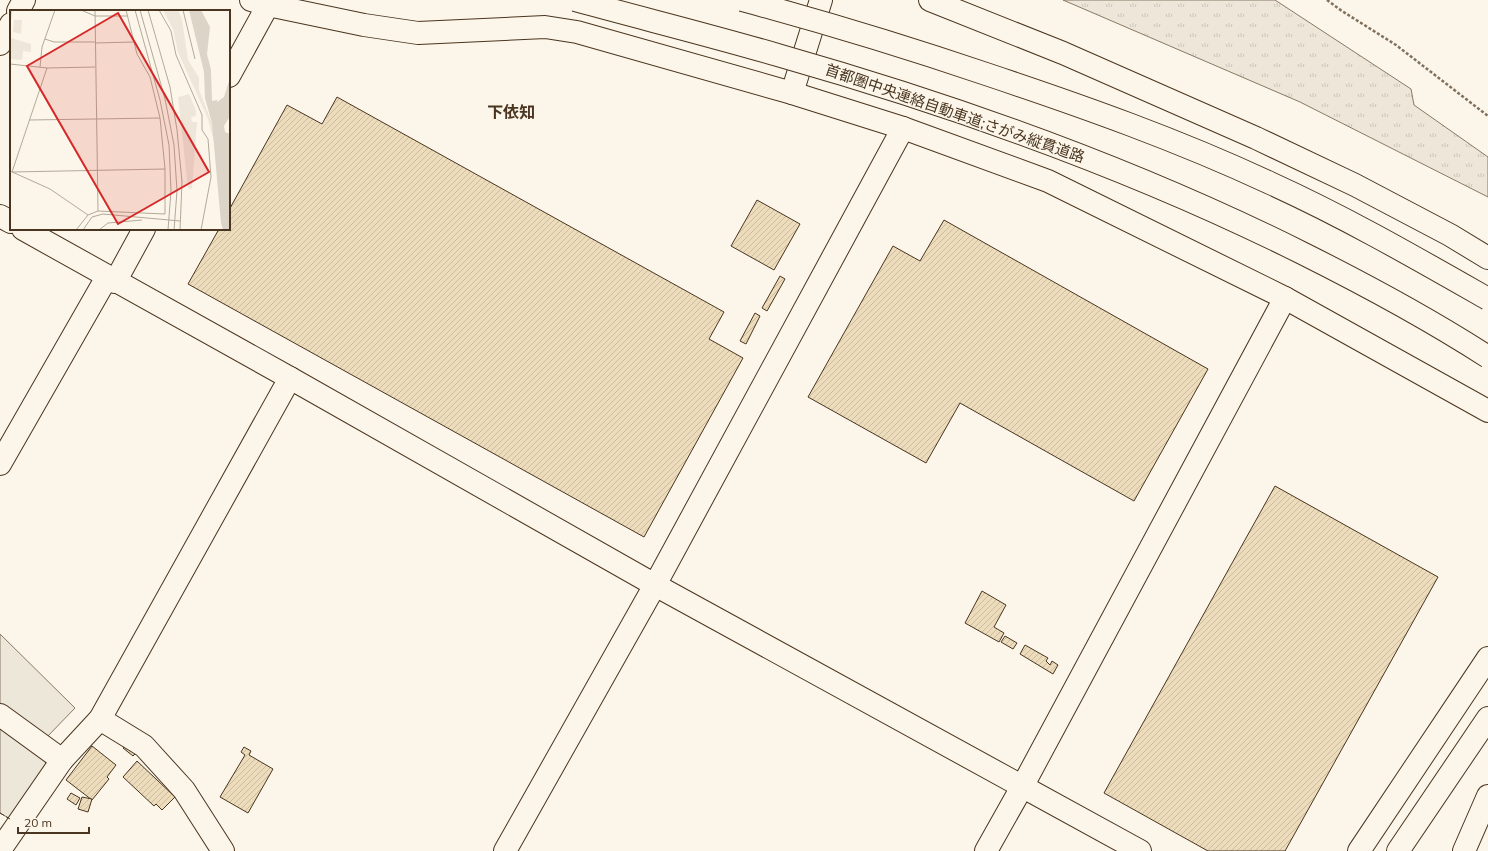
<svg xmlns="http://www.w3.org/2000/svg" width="1488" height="851" viewBox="0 0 1488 851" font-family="Mulish,'Noto Sans JP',sans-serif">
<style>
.grass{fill:url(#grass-tufts);stroke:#887966}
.parking{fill:#ede7d9;stroke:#887966}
.building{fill:url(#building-hatch);stroke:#4a3520}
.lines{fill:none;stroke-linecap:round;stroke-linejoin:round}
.minor-casing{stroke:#4a3520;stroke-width:24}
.highway-casing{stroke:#4a3520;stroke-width:24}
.path{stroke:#7f6f5c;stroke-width:2.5;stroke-dasharray:3 2;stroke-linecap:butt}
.minor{stroke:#fbf6e9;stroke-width:22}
.highway{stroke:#fbf6e9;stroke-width:22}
.highway-bridge-casing{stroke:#4a3520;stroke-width:24;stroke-linecap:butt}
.highway-bridge{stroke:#fbf6e9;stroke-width:22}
.fence{stroke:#4a3520;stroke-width:1;stroke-dasharray:5 2;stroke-linecap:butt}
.labels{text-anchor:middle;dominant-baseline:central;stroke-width:3;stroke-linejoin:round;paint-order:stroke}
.street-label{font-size:15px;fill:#4a3520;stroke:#fbf6e9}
.neighbourhood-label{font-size:16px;font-weight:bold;fill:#4a3520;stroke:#fbf6e9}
.inset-road{fill:none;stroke:#b4a999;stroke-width:1}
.view{fill:#d62828;fill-opacity:0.15;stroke:#d62828;stroke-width:2}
.inset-edge{fill:none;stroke:#4a3520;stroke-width:2}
</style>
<defs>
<pattern id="grass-tufts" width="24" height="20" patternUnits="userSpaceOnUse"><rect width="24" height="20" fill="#ede6d9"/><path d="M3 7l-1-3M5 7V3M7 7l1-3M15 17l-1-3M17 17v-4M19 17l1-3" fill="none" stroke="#cdc6ba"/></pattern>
<pattern id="building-hatch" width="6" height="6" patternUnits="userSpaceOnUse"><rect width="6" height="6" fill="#ecdcbc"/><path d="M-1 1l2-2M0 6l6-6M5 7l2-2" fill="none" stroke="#ccbda1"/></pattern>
</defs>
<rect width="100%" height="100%" fill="#fbf6e9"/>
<!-- grass -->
<polygon class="grass" points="1063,0 1275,0 1411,89 1414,105 1488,157 1488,197 1300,102"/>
<!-- parking -->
<g class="parking">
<polygon points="0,634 75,708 46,738 0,708"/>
<polygon points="0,727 45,758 46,768 12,820 0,813"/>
</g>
<!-- building -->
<g class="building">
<polygon points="337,97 724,312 709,339 743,358 644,537 188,284 219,229 229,229 229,210 287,105 322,124"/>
<polygon points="757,200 800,224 774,270 731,246"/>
<polygon points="944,220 1208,369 1134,501 960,403 926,463 808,397 893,246 920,261"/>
<polygon points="780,276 785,279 767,311 762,308"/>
<polygon points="755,313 760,316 746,344 740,341"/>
<polygon points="1275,486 1438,577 1285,851 1208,851 1104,793"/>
<polygon points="982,591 1006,605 994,627 1004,633 999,642 965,623"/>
<polygon points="1005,636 1017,643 1013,649 1001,642"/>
<polygon points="1025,645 1048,658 1046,661 1050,665 1052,661 1058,665 1053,674 1020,654"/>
<polygon points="127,744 137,752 133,756 123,748"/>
<polygon points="92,746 116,765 107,777 109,779 92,800 66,780"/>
<polygon points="244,747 251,751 249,755 273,769 248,813 220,797 245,755 241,752"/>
<polygon points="137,761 175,797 162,810 156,804 154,806 123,777"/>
<polygon points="71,793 80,798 76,805 67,799"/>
<polygon points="82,797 92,799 88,812 78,809"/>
</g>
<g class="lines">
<defs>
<g id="minor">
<polyline points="251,0 268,5 364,25 418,33 545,27 577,32 792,93 903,128 1048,181 1285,298 1488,411"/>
<polyline points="930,0 1063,53 1256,138 1355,185 1450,235 1488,258"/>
<polyline points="18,11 24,0"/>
<polyline points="0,44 11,24"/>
<polyline points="229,76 268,5"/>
<polyline points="792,93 821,0"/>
<polyline points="0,216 11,222"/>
<polyline points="23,229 290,378 655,585 1140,851"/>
<polyline points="115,282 144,229"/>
<polyline points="0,464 107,277"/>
<polyline points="0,715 62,760"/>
<polyline points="100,719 144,746 184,790 223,851"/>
<polyline points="0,850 62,760 100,719 290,378"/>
<polyline points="505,851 655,585 903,128"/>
<polyline points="986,851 1022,787 1285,298"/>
<polyline points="1359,851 1488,658"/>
</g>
<g id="highway">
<polyline points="1398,851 1488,718"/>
<polyline points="1464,851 1488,796"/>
</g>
</defs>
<!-- minor casing -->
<use href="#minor" class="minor-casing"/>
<!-- highway casing -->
<use href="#highway" class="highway-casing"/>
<!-- path -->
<polyline class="path" points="1327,0 1342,11 1396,45 1488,116"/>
<!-- minor -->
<use href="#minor" class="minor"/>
<!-- highway -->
<use href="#highway" class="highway"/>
<defs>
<g id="highway-bridge">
<path d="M575,0C644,19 713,36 781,56C960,107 1136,170 1302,253C1366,285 1429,319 1488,357"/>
<path d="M742,0C824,22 906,47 986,74C1082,106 1178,140 1270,183C1345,217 1416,258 1488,299"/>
</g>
</defs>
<!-- highway-bridge casing -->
<use href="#highway-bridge" class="highway-bridge-casing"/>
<!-- highway-bridge -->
<use href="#highway-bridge" class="highway-bridge"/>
<!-- fence -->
<polyline class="fence" points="0,813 10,819"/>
</g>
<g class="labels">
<!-- street labels -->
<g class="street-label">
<text transform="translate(955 113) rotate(19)">首都圏中央連絡自動車道;さがみ縦貫道路</text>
</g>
<!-- neighbourhood labels -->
<g class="neighbourhood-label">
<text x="511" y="112">下依知</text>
</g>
</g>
<!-- overview -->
<g transform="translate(10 10)">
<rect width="220" height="220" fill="#fbf6e9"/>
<path d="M179,84L186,101V106L181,107L182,112H187L182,179L178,178L168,87Z" fill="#ede6d9"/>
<path d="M153,0H168L172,10L178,50L189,68V80L202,113L206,139L198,109L168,42L163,19Z" fill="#ede6d9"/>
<path d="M4,10H12L11,24L3,22ZM1,28L21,34V42L13,41L12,50L0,49Z" fill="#ede6d9"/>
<path d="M179,0H191L200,17L197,44L201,60L202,91L207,90V92L214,87L220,68V106L214,116L215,122L220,124V220H213L211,213L202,113L195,88L194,62Z" fill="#dcd4c6"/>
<path class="inset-road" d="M71,0L85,6H117M85,0L88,201M125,0L150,90L159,135L161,181L158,220M130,0L155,89L164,135L167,181L164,220M138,0L160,77L167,120L172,172L170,220M149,0L161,21L166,45L192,105V120L198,129L201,167L191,220M173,0L185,49M0,22L1,0M35,29L44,32H85M85,33L124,32M0,54L37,58L85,57M30,57L32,37L45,0M19,110L150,108M0,161L40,179L78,205M2,162L155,159M2,162L37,58M66,220L78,205L88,201L155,204V159L150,108L140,67L127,44L116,0M73,220L82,207L93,204L170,211M89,220L98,213L132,210"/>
<path class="view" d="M108,3L199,162L108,214L17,56Z"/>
<rect width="220" height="220" class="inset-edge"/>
</g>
<!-- scale -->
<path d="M18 827v6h71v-6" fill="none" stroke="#4a3520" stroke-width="2"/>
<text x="24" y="827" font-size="12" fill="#4a3520" stroke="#fbf6e9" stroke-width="3" paint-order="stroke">20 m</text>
</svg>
